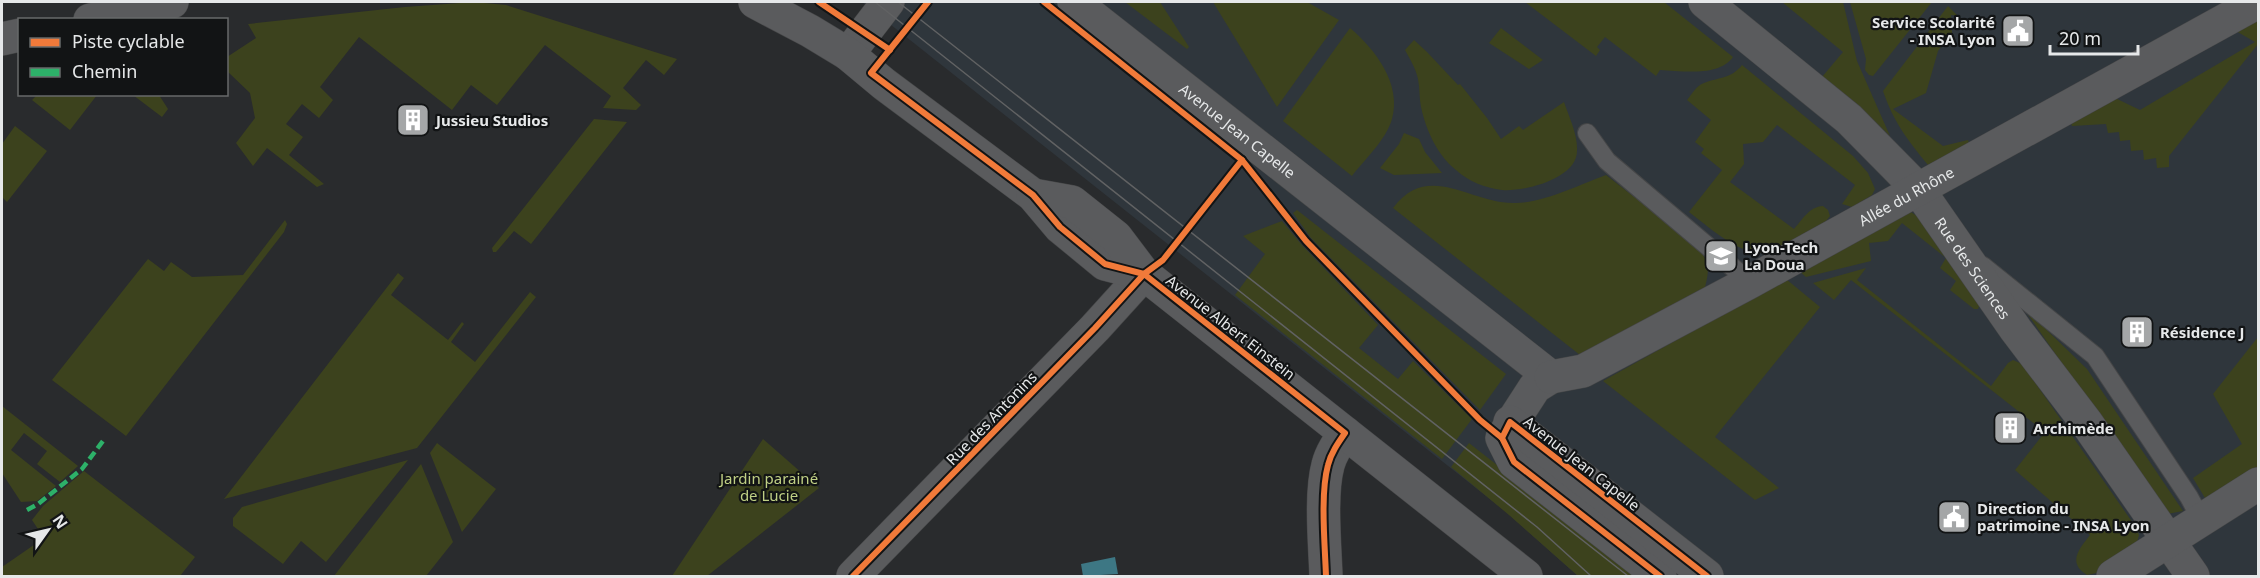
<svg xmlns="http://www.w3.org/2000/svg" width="2260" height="578" viewBox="0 0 2260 578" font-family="'Noto Sans',sans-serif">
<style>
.built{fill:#2f363c}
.green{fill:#3c421d}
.water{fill:#3d7784}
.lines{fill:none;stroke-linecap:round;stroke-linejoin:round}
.lane-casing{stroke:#454647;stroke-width:20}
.street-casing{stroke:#454647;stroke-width:34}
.secondary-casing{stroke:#454647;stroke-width:34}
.lane{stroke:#5a5b5d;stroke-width:18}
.street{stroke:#5a5b5d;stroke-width:33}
.secondary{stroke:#5a5b5d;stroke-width:33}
.tram{stroke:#616263;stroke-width:1.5}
.quiet{stroke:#2db169;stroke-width:4.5;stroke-dasharray:9 4.5;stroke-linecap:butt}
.cycleway-casing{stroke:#121415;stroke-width:10}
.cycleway{stroke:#f17a3a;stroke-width:6}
.labels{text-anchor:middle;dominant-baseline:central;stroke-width:4.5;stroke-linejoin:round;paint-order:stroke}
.poi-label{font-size:15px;font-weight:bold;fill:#e6e8e9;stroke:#121415;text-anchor:start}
.street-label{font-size:15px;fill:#e6e8e9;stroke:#121415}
.park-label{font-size:15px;fill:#c0d085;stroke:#121415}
</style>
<rect width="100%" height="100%" fill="#292b2d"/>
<!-- built -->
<polygon class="built" points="862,2 2258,2 2258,576 1578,576 1505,511"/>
<!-- green -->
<g class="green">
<polygon points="474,2 506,5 677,59 664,75 646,60 623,88 641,105 636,110 603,108 611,96 545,45 497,105 471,85 452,110 359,37 320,87 333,100 319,118 302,104 286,124 303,137 289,155 324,184 317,187 267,148 253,166 236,143 255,118 250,93 227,71 227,57 256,38 248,24 405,7"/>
<polygon points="1125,2 1160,2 1189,47 1187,49"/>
<polygon points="1213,2 1307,2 1339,20 1277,107"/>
<path d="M1525,2H1664L1733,57C1719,77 1682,71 1660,70L1656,76L1605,37L1597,47L1600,50L1596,56Z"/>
<polygon points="1782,2 1843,2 1857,61 1890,136 1856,103 1822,77 1843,52"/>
<polygon points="1850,2 1932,2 1873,76 1869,75 1865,70 1866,59"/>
<path d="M1948,6L1958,16L1951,15L1952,33L1938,51L1926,93L1893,109L1943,146L1968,140L1969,143L1928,165C1907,139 1894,123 1883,91Z"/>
<polygon points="2258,17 2258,44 2169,156 2169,167 2157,168 2156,158 2144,160 2143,150 2131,151 2130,140 2120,141 2119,132 2108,133 2106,124 2072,126 2071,123 2115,98 2140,110 2255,42 2236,31"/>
<path d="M1350,28C1375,49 1402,84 1392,119C1386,140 1365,159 1352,176L1283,121Z"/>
<polygon points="1501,28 1543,60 1529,69 1489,43"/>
<path d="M1414,40L1427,52L1458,85L1460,84L1487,118L1501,139L1519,126L1523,130L1564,102C1569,117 1578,135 1577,151C1577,179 1523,192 1502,190C1485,188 1468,181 1456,170C1437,155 1426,130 1421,107C1419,98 1420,88 1418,79C1416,69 1410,59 1405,50Z"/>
<path d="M1742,65L1853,156L1868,173L1875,189L1872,195L1852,207L1842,204L1855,185L1777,125L1763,142L1743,144L1744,164L1730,182L1794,229C1803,219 1809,207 1823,206L1828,210L1830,216L1826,221C1812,229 1784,249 1769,252C1743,259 1709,227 1689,212L1722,170L1701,153L1704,149L1695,142L1711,120L1687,100C1692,94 1696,86 1704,83C1719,77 1731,79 1742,65Z"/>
<polygon points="37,95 37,94 97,95 70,130 32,100"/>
<polygon points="133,95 159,95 168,109 162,117"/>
<polygon points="594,119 627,122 531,244 514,231 496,252 493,252 492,248"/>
<polygon points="15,126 47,151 7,202 2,197 2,144"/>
<polygon points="1404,133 1419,139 1425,152 1442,173 1394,175 1380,168 1399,144"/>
<path d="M1606,175L1697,246C1709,262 1710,268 1705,287L1580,355L1393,208C1428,161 1470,203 1513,203C1541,204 1579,185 1606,175Z"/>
<polygon points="1297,210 1506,374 1480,410 1311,238 1293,213"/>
<polygon points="1911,212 1918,217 1980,304 1978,309 1974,309 1950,290 1956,281 1940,268 1946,258 1902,223 1888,241 1869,243 1871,261 1806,277 1799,271"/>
<polygon points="285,220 287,224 284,232 126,436 52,380 148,259 164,271 171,262 192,277 243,275"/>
<polygon points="1282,221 1301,244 1378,325 1359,348 1398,379 1413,361 1472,419 1442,459 1235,295 1265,254 1243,236"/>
<path d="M1866,268L1857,280L1991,386L2008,363L2013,360L2022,364L2135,526L2139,535L2136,546L2101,572L2087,575C2067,563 2079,549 2090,535L2015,470L2045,432L1851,280L1834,300L1813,283Z"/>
<polygon points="398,273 404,278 391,295 448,340 462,322 464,324 451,342 475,362 530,292 536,297 417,448 224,499"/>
<polygon points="1786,279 1820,307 1715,437 1779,488 1755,500 1603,381"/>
<polygon points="2022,306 2087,369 2183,511 2167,514"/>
<polygon points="2258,337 2258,471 2211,508 2193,478 2242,444 2213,394"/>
<polygon points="2,406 78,466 60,482 37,464 47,451 24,433 11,450 56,486 37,501 21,502 2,473"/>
<polygon points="763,439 819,488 707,576 672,576"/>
<polygon points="437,443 496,489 462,532 430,453"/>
<polygon points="1469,443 1638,576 1578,576 1509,515 1451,467"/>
<polygon points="408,460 326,562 301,541 283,564 233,526 233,518 242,507"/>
<polygon points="421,464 453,542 426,576 334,576"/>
<polygon points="84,471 195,557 180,576 2,576 2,567 44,538 32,520 43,506"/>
</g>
<!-- water -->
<polygon class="water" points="1115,557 1118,574 1083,576 1081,564"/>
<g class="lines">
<defs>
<g id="lane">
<polyline points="1587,133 1607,161 1750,282"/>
<polyline points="1983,266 2095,356 2189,497 2202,521"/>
</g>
<g id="street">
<path id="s1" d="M1074,2L1551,377L1535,387L1502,438L1514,462L1660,576"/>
<path id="s2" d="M1705,2L1849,119L1918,189L2016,330L2086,422L2193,576"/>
<polyline points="848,54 888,2"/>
<path id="s3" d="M1551,377L1583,371L1750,282L2258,2"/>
<polyline points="1510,422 1707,576"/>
<polyline points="853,576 1095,328 1144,274"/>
<path d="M1326,576C1325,546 1320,494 1328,465C1331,453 1338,443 1345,433"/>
<polyline points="2113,576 2258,484"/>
</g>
<g id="secondary">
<polyline points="755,2 810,31 848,54 884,84 1033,195 1060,227 1105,264 1144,274"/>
<polyline points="90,20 172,2"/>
<polyline points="2,39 20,35"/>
<polyline points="1033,195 1072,202 1116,237 1144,274 1526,576"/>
</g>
</defs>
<!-- lane casing -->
<use href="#lane" class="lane-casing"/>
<!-- street casing -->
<use href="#street" class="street-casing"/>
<!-- secondary casing -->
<use href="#secondary" class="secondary-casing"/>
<!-- lane -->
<use href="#lane" class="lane"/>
<!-- street -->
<use href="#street" class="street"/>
<!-- secondary -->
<use href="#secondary" class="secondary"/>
<!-- tram -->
<g class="tram">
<polyline points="875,2 1537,527 1591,576"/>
<polyline points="898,2 1628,576"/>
</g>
<!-- quiet -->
<polyline class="quiet" points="27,510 38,504 82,469 103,441"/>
<defs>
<g id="cycleway">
<polyline points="819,2 890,50"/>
<path d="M928,2L871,73L1033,195L1060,227L1105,264L1144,274L1345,433C1338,443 1331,453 1328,465C1320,494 1325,546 1326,576"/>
<polyline points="1044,2 1242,160 1306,241 1480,420 1502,438"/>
<polyline points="853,576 1095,328 1144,274 1163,260 1242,160"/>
<polyline points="1660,576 1514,462 1502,438 1510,422 1707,576"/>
</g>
</defs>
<!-- cycleway casing -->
<use href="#cycleway" class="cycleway-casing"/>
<!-- cycleway -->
<use href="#cycleway" class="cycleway"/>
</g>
<!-- icons -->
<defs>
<symbol id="civic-square" viewBox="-11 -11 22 22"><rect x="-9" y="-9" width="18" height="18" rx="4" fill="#a4a6a7" stroke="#121415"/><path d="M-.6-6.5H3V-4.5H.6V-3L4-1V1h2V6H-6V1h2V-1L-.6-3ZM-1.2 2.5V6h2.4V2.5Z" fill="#fff"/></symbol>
<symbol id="building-square" viewBox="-11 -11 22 22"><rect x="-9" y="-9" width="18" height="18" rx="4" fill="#a4a6a7" stroke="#121415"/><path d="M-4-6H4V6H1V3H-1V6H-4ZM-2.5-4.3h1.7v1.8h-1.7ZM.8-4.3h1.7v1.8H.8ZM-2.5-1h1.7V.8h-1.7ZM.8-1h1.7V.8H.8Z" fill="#fff"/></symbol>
<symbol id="university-square" viewBox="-11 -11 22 22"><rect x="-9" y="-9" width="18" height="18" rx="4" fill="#a4a6a7" stroke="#121415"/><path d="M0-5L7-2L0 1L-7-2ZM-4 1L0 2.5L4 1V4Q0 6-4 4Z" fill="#fff"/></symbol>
</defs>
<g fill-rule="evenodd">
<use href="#civic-square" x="1999" y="12" width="38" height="38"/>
<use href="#building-square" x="394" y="101" width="38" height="38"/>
<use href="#university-square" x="1702" y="237" width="38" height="38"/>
<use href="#building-square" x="2118" y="313" width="38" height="38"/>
<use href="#building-square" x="1991" y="409" width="38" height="38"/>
<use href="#civic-square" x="1935" y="498" width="38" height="38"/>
</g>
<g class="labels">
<!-- poi labels -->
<g class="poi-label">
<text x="1995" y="22" text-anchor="end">Service Scolarité<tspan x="1995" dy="17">- INSA Lyon</tspan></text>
<text x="436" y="120">Jussieu Studios</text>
<text x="1744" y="247">Lyon-Tech<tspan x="1744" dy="17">La Doua</tspan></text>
<text x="2160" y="332">Résidence J</text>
<text x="2033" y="428">Archimède</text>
<text x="1977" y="508">Direction du<tspan x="1977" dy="17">patrimoine - INSA Lyon</tspan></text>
</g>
<!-- street labels -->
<g class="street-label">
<text stroke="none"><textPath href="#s1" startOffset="208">Avenue Jean Capelle</textPath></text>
<text stroke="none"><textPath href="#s3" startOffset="400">Allée du Rhône</textPath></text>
<text stroke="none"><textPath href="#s2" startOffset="380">Rue des Sciences</textPath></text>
<text transform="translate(1231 327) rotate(38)">Avenue Albert Einstein</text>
<text transform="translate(991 418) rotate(-46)">Rue des Antonins</text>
<text transform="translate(1582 463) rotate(38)">Avenue Jean Capelle</text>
</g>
<!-- park labels -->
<g class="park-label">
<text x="769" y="478">Jardin parainé<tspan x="769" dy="17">de Lucie</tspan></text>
</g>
</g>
<!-- border -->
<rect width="2260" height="578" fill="none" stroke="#e6e8e9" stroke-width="6"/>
<!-- legend -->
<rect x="18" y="18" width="210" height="78" fill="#121415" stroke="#67696a" stroke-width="1.5"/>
<rect x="30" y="38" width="30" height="9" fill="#f17a3a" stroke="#67696a" stroke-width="1.5"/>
<text x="72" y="48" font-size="18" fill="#e6e8e9">Piste cyclable</text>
<rect x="30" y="68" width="30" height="9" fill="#2db169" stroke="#67696a" stroke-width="1.5"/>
<text x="72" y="78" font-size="18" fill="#e6e8e9">Chemin</text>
<!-- north arrow -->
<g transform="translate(48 530) rotate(56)" stroke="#121415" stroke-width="4.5" paint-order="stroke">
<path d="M0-4.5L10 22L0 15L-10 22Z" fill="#e6e8e9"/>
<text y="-9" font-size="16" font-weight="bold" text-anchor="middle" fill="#e6e8e9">N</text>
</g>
<!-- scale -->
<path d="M2050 45v9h88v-9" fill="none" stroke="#e6e8e9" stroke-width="3"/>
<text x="2059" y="45" font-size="18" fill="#e6e8e9" stroke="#121415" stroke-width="4.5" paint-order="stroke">20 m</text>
</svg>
